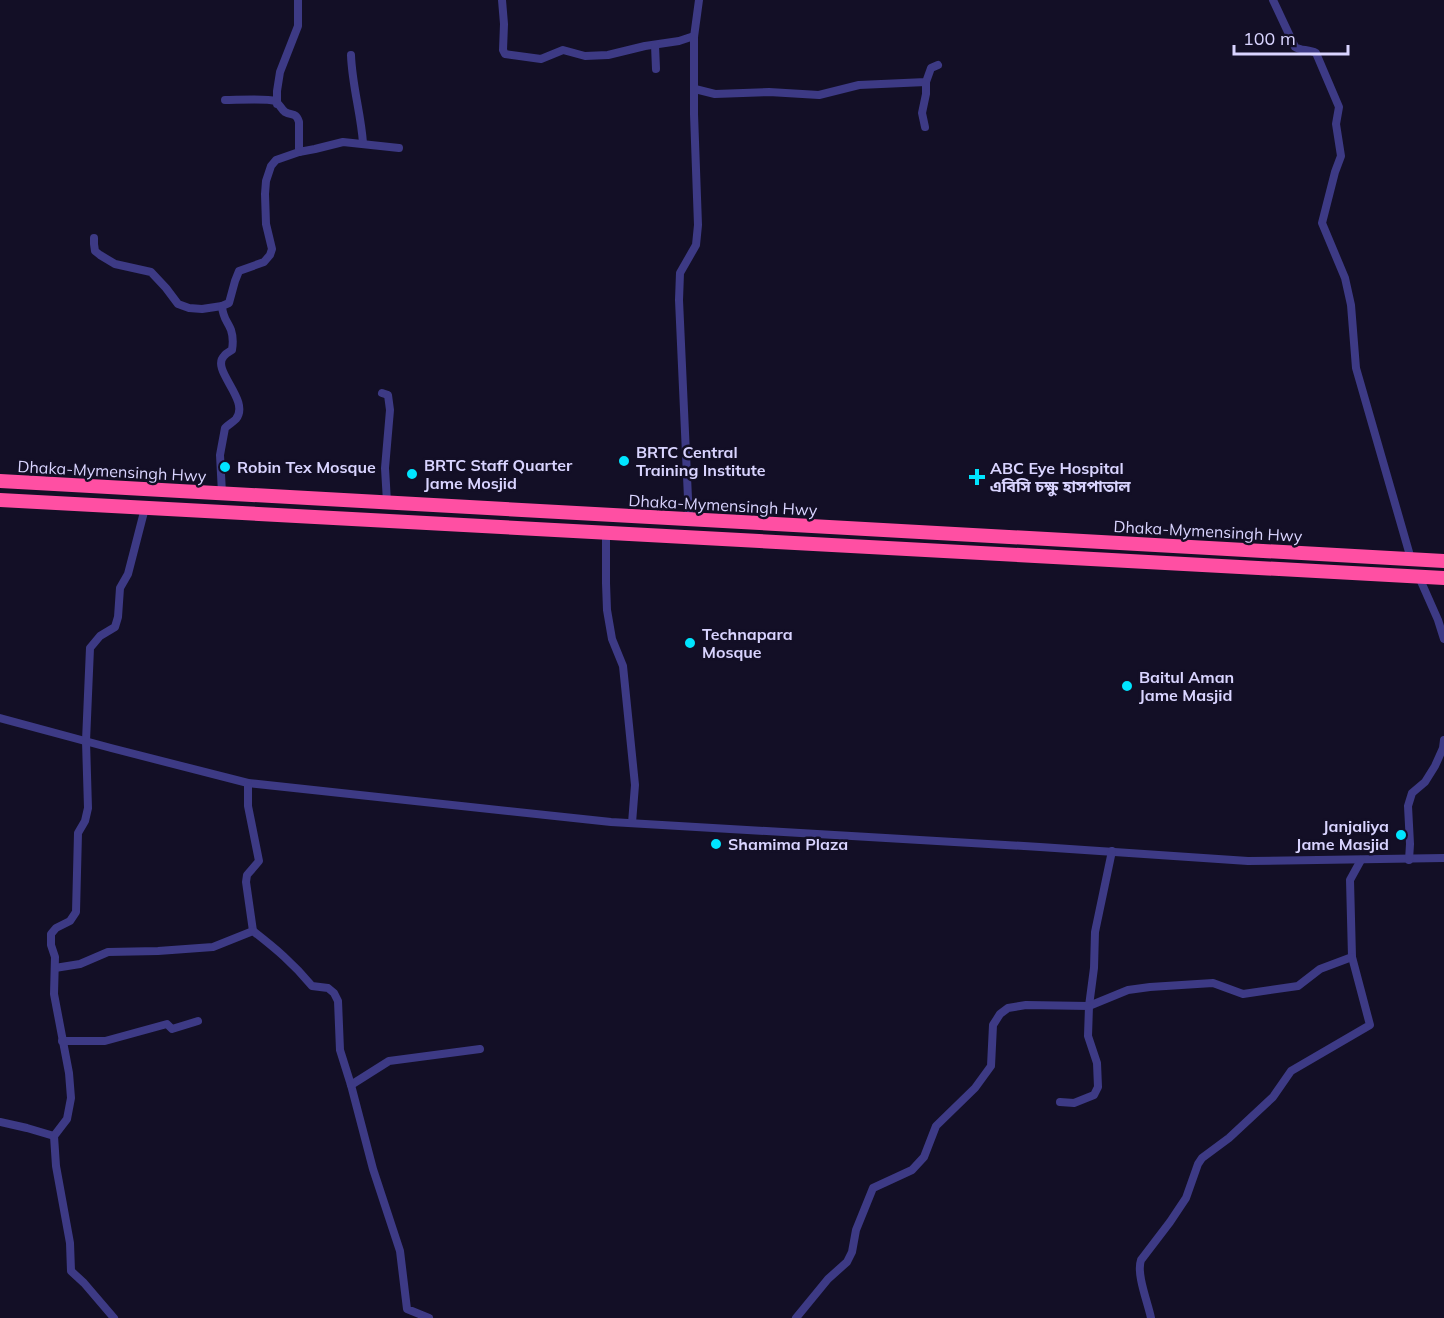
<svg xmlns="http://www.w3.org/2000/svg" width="1444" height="1318" viewBox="0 0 1444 1318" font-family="Mulish,'Noto Sans Bengali',sans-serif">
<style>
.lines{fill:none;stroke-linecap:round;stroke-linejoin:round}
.street{stroke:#3d3a85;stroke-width:8}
.highway{stroke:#ff4fa3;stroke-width:14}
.poi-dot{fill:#00e5ff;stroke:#130f26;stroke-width:2}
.labels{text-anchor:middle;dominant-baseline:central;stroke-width:5;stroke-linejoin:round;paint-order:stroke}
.poi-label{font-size:16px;font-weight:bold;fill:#d9d4ff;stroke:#130f26;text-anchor:start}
.street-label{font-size:16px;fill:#d9d4ff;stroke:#130f26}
</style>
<rect width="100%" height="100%" fill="#130f26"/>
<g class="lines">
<!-- street -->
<g class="street">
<polyline points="502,0 504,24 503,50 505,54 541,59 563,50 585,56 608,55 645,46 679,41 694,36"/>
<path d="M1273,0L1295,47C1301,51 1309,49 1316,53L1339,107L1336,124L1341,156L1335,172L1322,223L1345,278L1351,305L1356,368L1411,559"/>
<polyline points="655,45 656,69"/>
<path d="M351,55C352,85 361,114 363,143"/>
<polyline points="695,89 715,94 769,92 819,95 859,85 926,82 931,68 938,65"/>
<path d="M225,100C236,100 267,98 275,101C279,103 281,109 285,112C292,116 296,112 299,122V152"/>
<polyline points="277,104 277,91 280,72 298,26 298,0"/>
<polyline points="925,127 922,113 926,94 926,82"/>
<polyline points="94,238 94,244 95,251 100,255 115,264 151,272 166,288 178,304 189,308 202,309 222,306"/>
<polyline points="382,393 388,395 390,410 385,468 387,502"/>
<path d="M222,493L220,455L225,428C228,425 233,422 236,419C251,400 210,370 224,356C226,353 229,352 232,350C233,344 233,336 231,330C227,320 223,319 222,306L229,303L235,281L239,271L264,262L270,255L272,249L266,224L265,194L266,181L271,166L276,160L299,152L315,149L343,142L399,148"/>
<polyline points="689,520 679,300 680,273 696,245 698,225 694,114 694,37 699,0"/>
<polyline points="606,533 606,583 607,610 612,639 623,666 635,785 632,823"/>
<polyline points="1419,577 1438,620 1444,639"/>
<polyline points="0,718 111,748 248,783 611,822 1040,847 1248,861 1444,858"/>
<polyline points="248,783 248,806 259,861 247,875 246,882 253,931"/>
<polyline points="1409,860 1410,844 1408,806 1412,793 1425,782 1435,766 1443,748 1444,740"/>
<path d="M55,968L80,964L108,952L158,951L213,947L253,931C276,949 293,963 312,986L328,988L334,993L338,1001L340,1050L351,1085L373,1169L400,1251L407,1309L429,1318"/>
<polyline points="62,1041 105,1041 167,1024 172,1029 198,1021"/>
<polyline points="351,1085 389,1061 480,1049"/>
<polyline points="1060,1102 1074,1103 1094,1095 1098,1087 1097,1063 1088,1036 1089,1006 1094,968 1095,932 1112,851"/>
<polyline points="0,1122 27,1128 54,1136"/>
<polyline points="114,1318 84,1283 71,1271 70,1243 56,1166 54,1136 67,1119 71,1098 69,1073 54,994 55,957 51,945 51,934 56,928 70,921 76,912 78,833 85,821 88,808 86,741 90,648 100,636 115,627 118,617 120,588 128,574 145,508"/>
<polyline points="796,1318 828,1279 847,1262 852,1252 856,1230 873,1188 912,1170 924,1157 936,1126 975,1088 991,1066 993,1025 1000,1014 1008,1008 1026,1005 1089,1006 1128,990 1150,987 1213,983 1243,994 1298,986 1320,969 1352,957 1350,880 1361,860"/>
<path d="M1151,1318C1148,1303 1136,1274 1141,1260L1170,1222L1186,1198L1198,1164L1202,1158L1229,1138L1273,1097L1291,1071L1370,1025L1352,957"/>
</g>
<!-- highway -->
<g class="highway">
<polyline points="0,481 1444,561"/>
<polyline points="0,500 1444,578"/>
</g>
</g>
<!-- markers -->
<g class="poi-dot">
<circle cx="624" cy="461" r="6"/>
<circle cx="225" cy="467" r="6"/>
<circle cx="412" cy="474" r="6"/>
<path d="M974 468h6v6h6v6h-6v6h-6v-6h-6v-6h6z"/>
<circle cx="690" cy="643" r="6"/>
<circle cx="1127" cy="686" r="6"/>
<circle cx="1401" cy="835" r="6"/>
<circle cx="716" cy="844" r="6"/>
</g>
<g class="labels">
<!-- poi labels -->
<g class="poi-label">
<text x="636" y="452">BRTC Central<tspan x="636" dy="18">Training Institute</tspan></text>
<text x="424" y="465">BRTC Staff Quarter<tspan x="424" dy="18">Jame Mosjid</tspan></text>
<text x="237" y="467">Robin Tex Mosque</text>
<text x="990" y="468">ABC Eye Hospital<tspan x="990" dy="18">এবিসি চক্ষু হাসপাতাল</tspan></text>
<text x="702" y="634">Technapara<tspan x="702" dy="18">Mosque</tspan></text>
<text x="1139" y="677">Baitul Aman<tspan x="1139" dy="18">Jame Masjid</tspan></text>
<text x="1389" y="826" text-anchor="end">Janjaliya<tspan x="1389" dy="18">Jame Masjid</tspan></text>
<text x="728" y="844">Shamima Plaza</text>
</g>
<!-- street labels -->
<g class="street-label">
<text transform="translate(112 471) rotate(3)">Dhaka-Mymensingh Hwy</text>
<text transform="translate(723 505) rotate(3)">Dhaka-Mymensingh Hwy</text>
<text transform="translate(1208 531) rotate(3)">Dhaka-Mymensingh Hwy</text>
</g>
</g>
<!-- scale -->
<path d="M1234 45v9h114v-9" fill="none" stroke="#d9d4ff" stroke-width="3"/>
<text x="1243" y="45" font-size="18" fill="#d9d4ff" stroke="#130f26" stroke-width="4.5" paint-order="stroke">100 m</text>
</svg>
